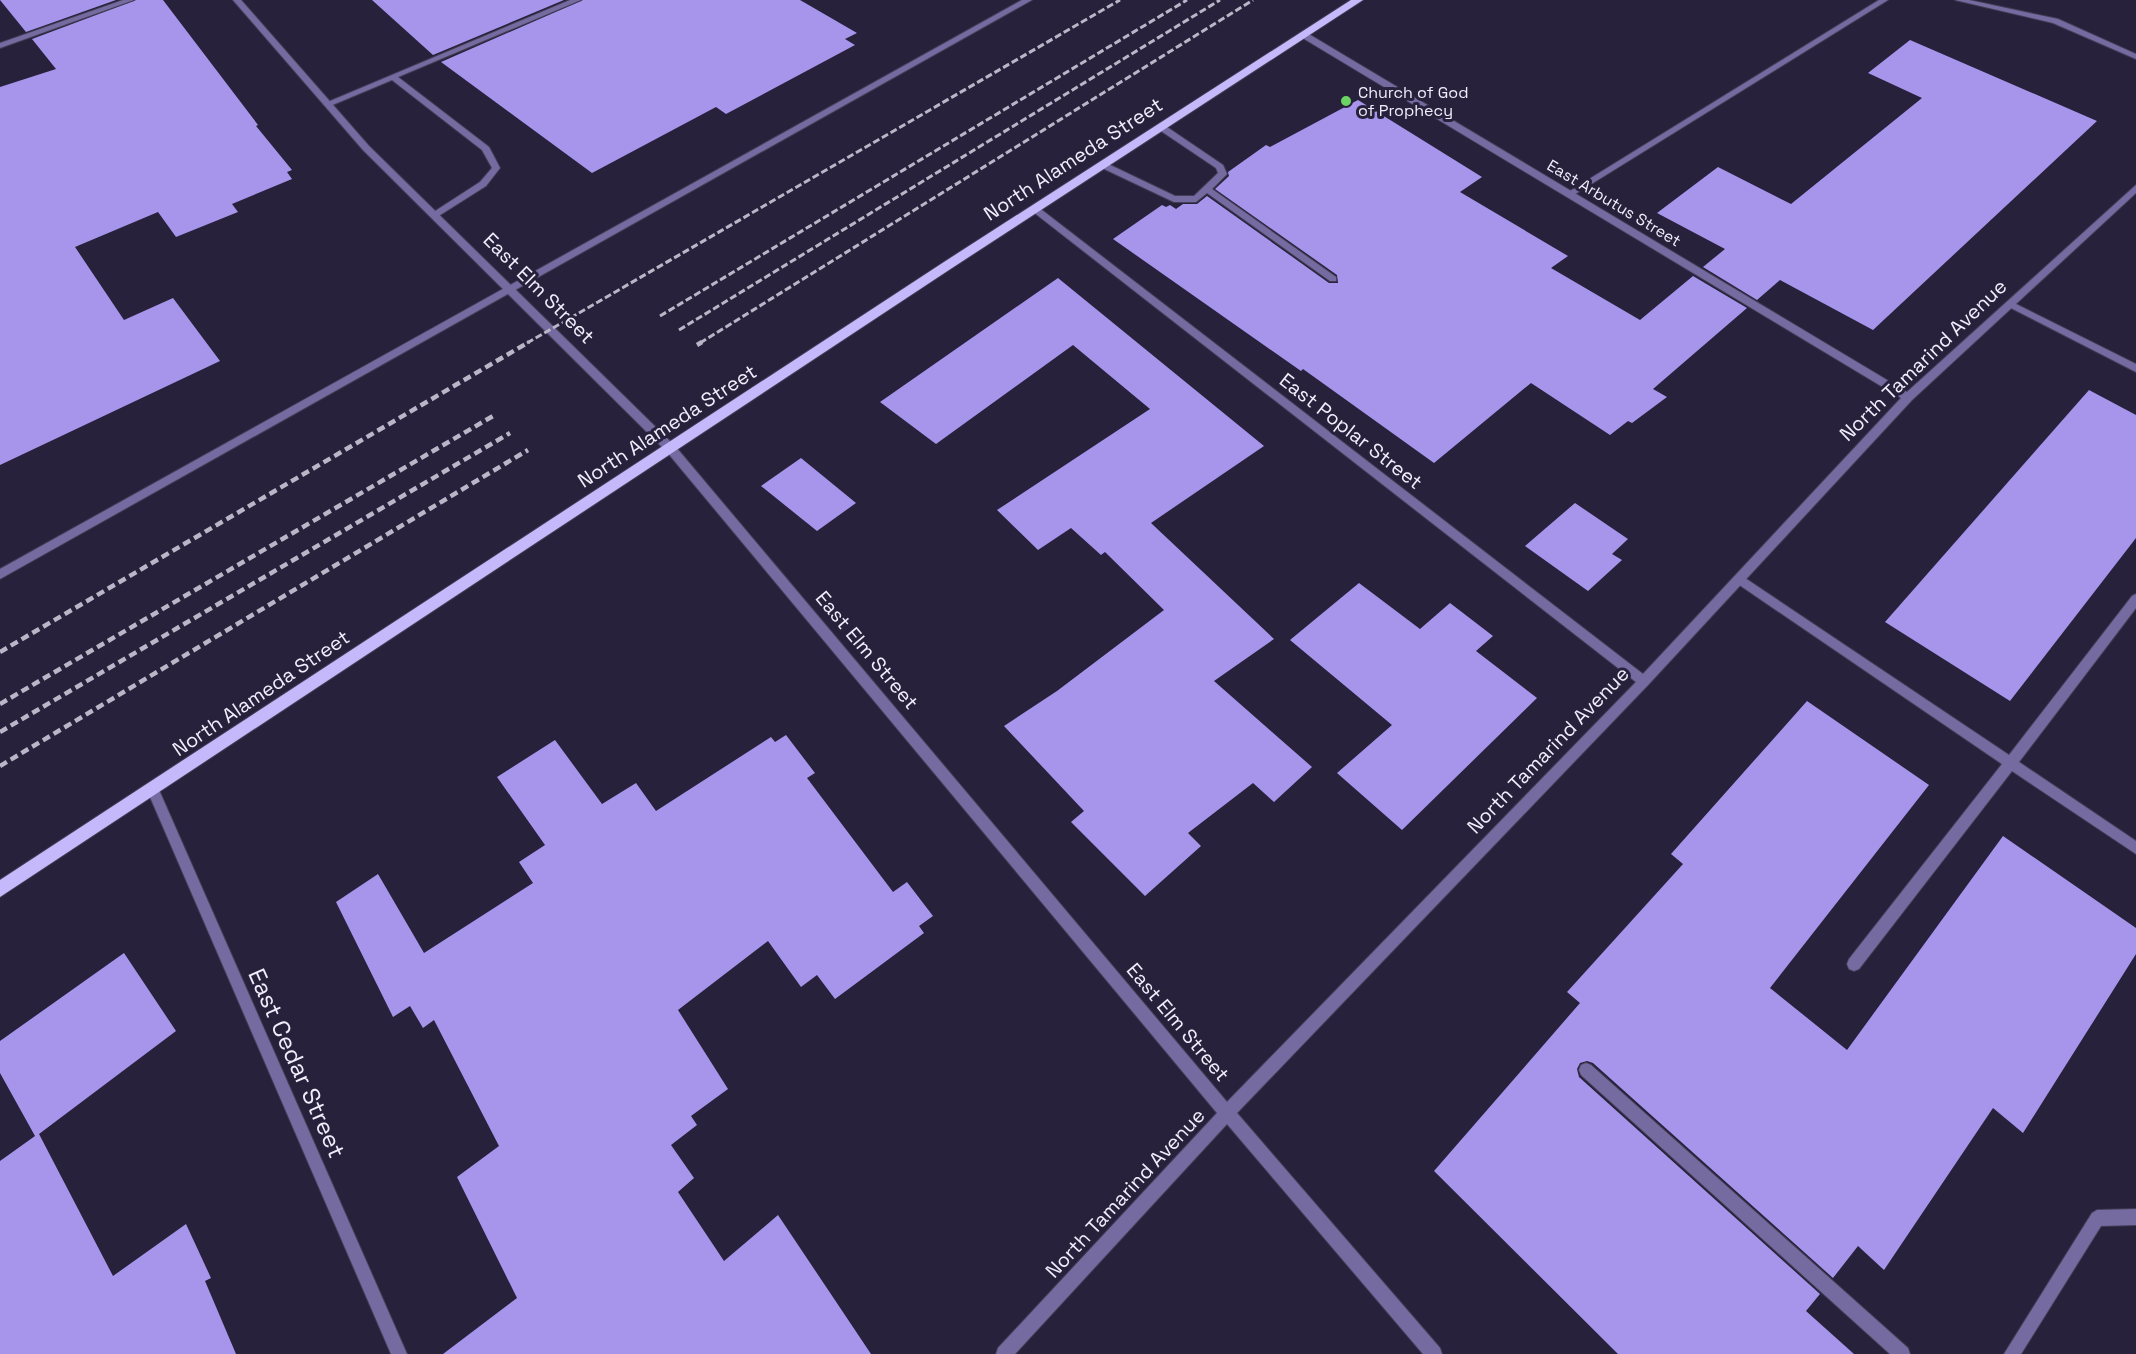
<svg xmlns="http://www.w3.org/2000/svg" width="2136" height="1354" viewBox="0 0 2136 1354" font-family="'Space Grotesk',sans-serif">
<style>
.building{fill:#a795ec}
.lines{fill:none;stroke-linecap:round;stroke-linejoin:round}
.service-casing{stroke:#433e56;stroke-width:2}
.minor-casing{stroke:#433e56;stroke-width:2}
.tertiary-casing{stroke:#433e56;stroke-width:2}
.primary-casing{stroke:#433e56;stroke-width:2}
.service{fill:#766ba1;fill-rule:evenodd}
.minor{fill:#766ba1;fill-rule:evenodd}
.tertiary{fill:#766ba1;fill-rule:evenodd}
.primary{fill:#c5b9fc;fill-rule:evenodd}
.rail-far1{stroke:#b9b6c8;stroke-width:3;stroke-dasharray:7 3;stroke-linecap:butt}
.rail{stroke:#b9b6c8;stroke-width:4.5;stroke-dasharray:8 4.5;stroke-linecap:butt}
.poi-dot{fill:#6ad363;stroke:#27213b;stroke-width:2}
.labels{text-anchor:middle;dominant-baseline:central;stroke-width:6;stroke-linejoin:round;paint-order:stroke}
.far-poi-label{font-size:16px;fill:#f0eefc;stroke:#27213b;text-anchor:start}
.far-street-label{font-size:16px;fill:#f0eefc;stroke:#27213b}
.street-label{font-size:20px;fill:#f0eefc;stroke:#27213b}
.near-street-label{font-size:24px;fill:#f0eefc;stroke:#27213b}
</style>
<rect width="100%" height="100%" fill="#27213b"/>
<!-- building -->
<g class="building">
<polygon points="0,0 116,0 26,32"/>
<polygon points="136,0 163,0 258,125 256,126 292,170 287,172 292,179 232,204 238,212 176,237 158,212 75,247 124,320 173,298 220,361 0,465 0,87 56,69 32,39"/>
<polygon points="372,0 564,0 433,55"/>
<polygon points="583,0 800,0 857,33 845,39 855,45 726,114 716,107 592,173 441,62"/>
<polygon points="1910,40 2097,121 1873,330 1780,280 1757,300 1703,267 1725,249 1657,213 1718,167 1791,204 1922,98 1868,73"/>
<polygon points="1358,100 1482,177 1460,192 1568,256 1551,268 1640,320 1693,276 1747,308 1653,389 1667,397 1632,423 1628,421 1610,435 1531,383 1434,463 1303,369 1301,371 1113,239 1162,205 1166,207 1170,205 1176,209 1183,204 1197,204 1207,196 1329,283 1338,283 1337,275 1215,189 1229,176 1228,172 1266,145 1270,147"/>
<polygon points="1058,278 1264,446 1151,523 1274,639 1214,681 1312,767 1274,802 1253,783 1188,833 1201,846 1145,896 1071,822 1084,811 1004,726 1057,691 1164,610 1105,552 1101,555 1071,528 1038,550 997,510 1150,409 1073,345 936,444 880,402"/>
<polygon points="2089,390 2136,415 2136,538 2010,701 1885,622"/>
<polygon points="801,458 856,503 817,531 761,486"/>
<polygon points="1575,503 1628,539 1612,554 1622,560 1588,591 1525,546"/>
<polygon points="1359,583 1420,629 1450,603 1493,636 1476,651 1537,698 1402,830 1337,773 1392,725 1290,640"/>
<polygon points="1807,701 1929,785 1770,988 1847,1050 2003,836 2136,928 2136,954 2023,1133 1993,1108 1884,1270 1858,1246 1833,1278 1593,1063 1587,1061 1580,1063 1577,1069 1579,1077 1820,1294 1806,1311 1854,1354 1618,1354 1434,1171 1580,1003 1567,992 1683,864 1671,854"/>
<polygon points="786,735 815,773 807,778 893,892 907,882 933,916 919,926 924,933 835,999 817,975 801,987 768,941 678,1010 728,1089 691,1116 697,1125 671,1145 694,1178 678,1192 724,1261 778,1215 871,1354 443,1354 517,1298 457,1177 499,1146 434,1020 423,1028 410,1006 393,1017 336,902 378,874 424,953 533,883 519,862 545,845 497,777 555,740 602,804 636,783 656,811 771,737 775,742"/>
<polygon points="124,953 176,1031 39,1134 113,1276 186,1224 211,1278 205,1281 236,1354 0,1354 0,1161 35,1136 0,1073 0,1041"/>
</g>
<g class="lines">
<defs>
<g id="service">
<polygon points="570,0 581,0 398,77 489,147 500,168 486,186 437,217 434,218 429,215 480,182 492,168 482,150 392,80 330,106 323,104"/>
<polygon points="1879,0 1888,0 1572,196 1569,197 1565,194"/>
<polygon points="1158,125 1164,125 1223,165 1227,174 1212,189 1336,277 1336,281 1330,281 1207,193 1196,202 1174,202 1100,167 1100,163 1106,163 1175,196 1194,196 1218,173 1216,168 1158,129"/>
<polygon points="2010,301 2136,364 2136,372 2007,306 2005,304"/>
<polygon points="1739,574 2009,755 2132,596 2136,594 2136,608 2019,762 2136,841 2136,854 2012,771 1859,969 1854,971 1849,969 1847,964 1849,959 2002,764 1735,582 1733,579"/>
<polygon points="1586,1063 1591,1065 1908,1348 1910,1354 1890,1354 1581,1075 1579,1070 1581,1065"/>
<polygon points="2136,1209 2136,1225 2101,1226 2021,1354 2004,1354 2092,1213 2097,1210"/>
</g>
<g id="minor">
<polygon points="123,0 134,0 0,48 0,43"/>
<polygon points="233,0 241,0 369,146 675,446 1227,1102 1636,682 1032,211 1032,207 1038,207 1643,674 1901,398 1301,37 1301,33 1307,33 1907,392 2136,185 2136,193 1912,400 1648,685 1237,1113 1440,1348 1442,1354 1423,1354 1227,1124 1015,1354 996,1354 998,1348 1217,1113 667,452 363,150"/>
<polygon points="1955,0 1969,0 2058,19 2136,54 2136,59 2053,23"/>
<polygon points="153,784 158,786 159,790 407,1354 391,1354 147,790 148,786"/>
</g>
<polygon id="tertiary" points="1022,0 1032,0 0,579 0,569"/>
<polygon id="primary" points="1351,0 1363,0 952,268 0,897 0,880 944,262"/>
</defs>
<!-- service casing -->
<use href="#service" class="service-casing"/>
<!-- minor casing -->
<use href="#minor" class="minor-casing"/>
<!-- tertiary casing -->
<use href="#tertiary" class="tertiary-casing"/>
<!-- primary casing -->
<use href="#primary" class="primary-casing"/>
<!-- service -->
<use href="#service" class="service"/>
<!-- minor -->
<use href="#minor" class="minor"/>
<!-- tertiary -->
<use href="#tertiary" class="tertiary"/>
<!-- primary -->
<use href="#primary" class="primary"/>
<!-- rail-far1 -->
<g class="rail-far1">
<polyline points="660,316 1187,0"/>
<polyline points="679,330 1220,0"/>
<polyline points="527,343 1120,0"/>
<polyline points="700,343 1253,0"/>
</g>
<!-- rail -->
<g class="rail">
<polyline points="697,345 702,342"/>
<polyline points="0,652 529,342"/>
<polyline points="0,704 493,416"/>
<polyline points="0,732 510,433"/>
<polyline points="0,766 528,450"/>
</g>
</g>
<!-- markers -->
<circle class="poi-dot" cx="1346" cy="101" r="6"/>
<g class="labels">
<!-- far-poi labels -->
<g class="far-poi-label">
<text x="1358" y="92">Church of God<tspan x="1358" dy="18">of Prophecy</tspan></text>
</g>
<!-- far-street labels -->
<g class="far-street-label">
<text transform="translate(1614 203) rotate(31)">East Arbutus Street</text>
</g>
<!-- street labels -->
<g class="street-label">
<text transform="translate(1073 159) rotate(-33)">North Alameda Street</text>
<text transform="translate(539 288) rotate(45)">East Elm Street</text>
<text transform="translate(1923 360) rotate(-44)">North Tamarind Avenue</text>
<text transform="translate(667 426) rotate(-33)">North Alameda Street</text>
<text transform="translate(1351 431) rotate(38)">East Poplar Street</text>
<text transform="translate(867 650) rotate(50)">East Elm Street</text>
<text transform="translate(261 693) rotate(-34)">North Alameda Street</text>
<text transform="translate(1548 750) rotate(-46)">North Tamarind Avenue</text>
<text transform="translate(1178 1022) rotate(50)">East Elm Street</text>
<text transform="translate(1125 1193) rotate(-47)">North Tamarind Avenue</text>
</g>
<!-- near-street labels -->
<g class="near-street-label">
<text transform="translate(297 1063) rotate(66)">East Cedar Street</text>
</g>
</g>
</svg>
